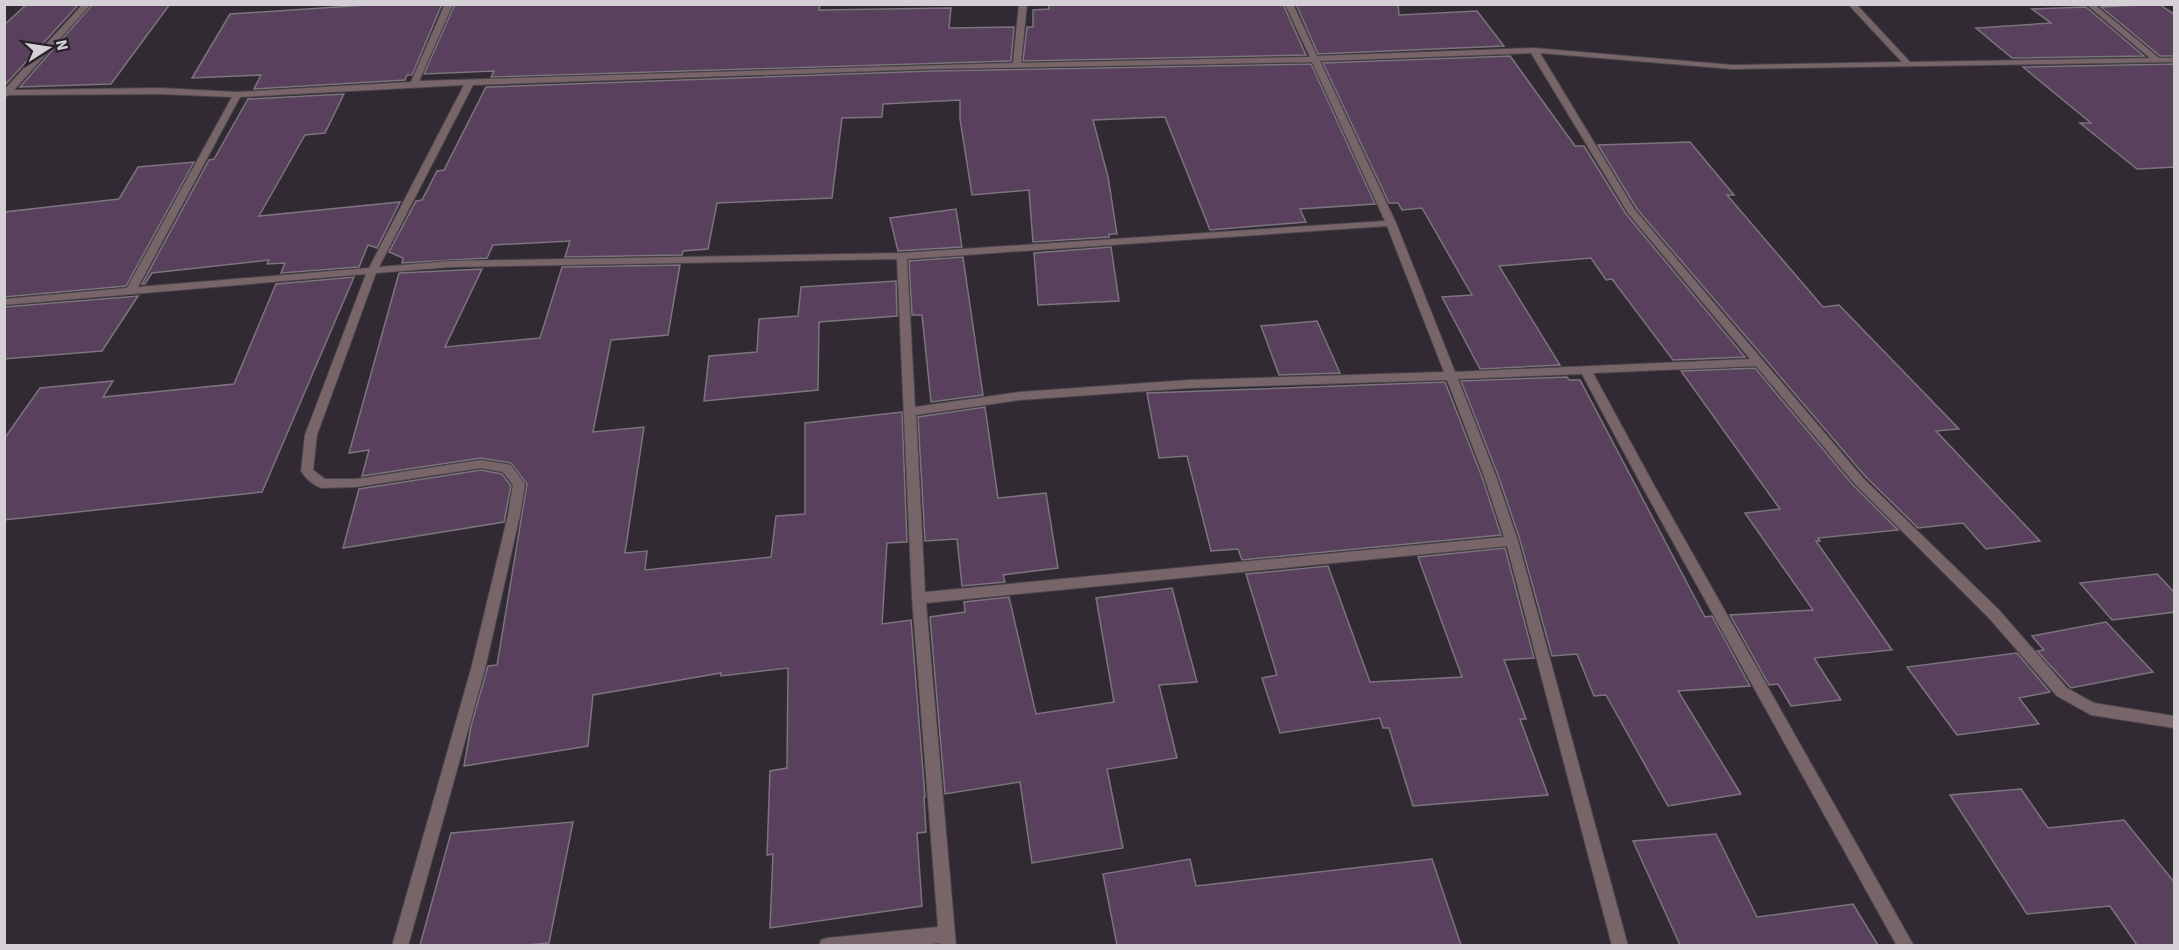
<svg xmlns="http://www.w3.org/2000/svg" width="2179" height="950" viewBox="0 0 2179 950" font-family="'Source Sans 3',sans-serif">
<style>
.building{fill:#59415e;stroke:#7b747d;stroke-width:1.5}
.lines{fill:none;stroke-linecap:round;stroke-linejoin:round}
.street-casing{stroke:#4b454c;stroke-width:2}
.street{fill:#786569;fill-rule:evenodd}
</style>
<rect width="100%" height="100%" fill="#312a32"/>
<!-- building -->
<g class="building">
<polygon points="27,4 79,4 4,86 4,25"/>
<polygon points="93,4 170,4 111,84 20,87"/>
<polygon points="382,4 442,4 412,75 407,75 405,80 254,89 261,75 192,78 230,14"/>
<polygon points="455,4 820,4 819,10 951,8 949,28 1014,27 1011,61 491,77 494,71 424,74"/>
<polygon points="1048,4 1283,4 1306,55 1023,61 1027,27 1033,27 1033,10 1049,9"/>
<polygon points="1296,4 1398,4 1399,15 1477,11 1504,46 1318,54"/>
<polygon points="2159,4 2175,15 2175,56 2160,56 2101,7"/>
<polygon points="2086,7 2144,56 2012,58 1976,28 2051,23 2032,9"/>
<polygon points="1510,56 1575,146 1584,146 1626,214 1745,357 1673,360 1612,279 1606,280 1591,258 1499,266 1560,365 1480,369 1442,297 1472,295 1422,208 1402,210 1398,203 1389,203 1323,63"/>
<polygon points="1311,64 1375,204 1300,209 1306,222 1210,230 1165,117 1093,120 1108,177 1117,234 1109,234 1109,237 1033,242 1029,190 972,195 960,119 960,100 883,104 882,117 842,118 832,198 717,203 708,249 683,251 682,255 565,257 570,241 493,245 487,258 402,263 403,258 389,252 416,201 422,200 437,171 444,170 486,87 930,71"/>
<polygon points="2175,64 2175,167 2137,169 2080,123 2091,123 2023,67"/>
<polygon points="344,94 325,133 305,135 259,216 400,202 377,248 368,245 359,267 281,273 285,263 267,264 269,260 152,273 145,284 142,284 209,160 214,159 248,99"/>
<polygon points="1690,142 1734,195 1727,195 1823,307 1839,305 1959,429 1936,431 2040,541 1986,549 1963,523 1918,528 1865,476 1637,209 1598,145"/>
<polygon points="194,162 126,286 4,297 4,212 119,199 138,167"/>
<polygon points="956,209 962,247 898,251 890,218"/>
<polygon points="1111,247 1119,301 1038,305 1034,253"/>
<polygon points="963,257 983,395 931,402 922,315 912,315 909,261"/>
<polygon points="680,265 668,335 611,340 593,432 644,427 625,553 647,551 645,570 771,557 776,516 805,514 805,423 902,412 907,542 887,543 882,624 911,620 925,797 924,797 926,832 917,833 922,906 770,928 773,854 767,855 770,771 787,768 788,668 721,676 721,673 593,695 588,746 464,766 471,726 488,666 497,665 527,484 511,463 481,458 362,476 369,450 349,453 399,273 482,269 445,347 540,338 562,267"/>
<polygon points="354,277 262,492 4,520 4,439 40,388 113,381 103,397 234,384 276,284"/>
<polygon points="896,281 897,316 819,322 818,390 704,401 709,356 757,352 759,319 798,316 801,287"/>
<polygon points="138,296 102,351 4,359 4,307"/>
<polygon points="1317,321 1340,373 1279,375 1261,326"/>
<polygon points="1755,368 1853,485 1898,530 1818,538 1820,541 1816,541 1892,650 1814,658 1841,700 1791,706 1778,684 1769,685 1730,615 1813,610 1745,513 1780,509 1681,371"/>
<polygon points="1567,377 1569,380 1580,380 1705,617 1712,616 1750,686 1678,691 1741,794 1668,806 1606,695 1594,696 1577,654 1552,656 1520,540 1498,475 1461,381"/>
<polygon points="1445,382 1482,477 1501,535 1242,560 1238,549 1211,551 1187,456 1159,458 1147,393"/>
<polygon points="985,407 998,498 1046,493 1058,568 1003,575 1005,582 962,586 957,539 925,541 918,417"/>
<polygon points="481,470 502,474 511,486 504,522 343,548 359,489"/>
<polygon points="1505,548 1534,658 1504,660 1526,719 1520,719 1548,795 1413,806 1389,728 1383,728 1380,718 1280,733 1262,678 1277,675 1246,574 1328,566 1370,682 1462,677 1418,557"/>
<polygon points="2157,574 2175,593 2175,612 2112,620 2080,583"/>
<polygon points="1172,588 1197,682 1159,685 1177,758 1107,769 1123,848 1032,863 1020,782 945,794 930,617 965,612 964,602 1009,597 1036,714 1114,702 1096,598"/>
<polygon points="2106,622 2153,672 2071,688 2037,651 2044,650 2032,636"/>
<polygon points="2017,653 2050,692 2019,698 2039,724 1957,735 1907,667"/>
<polygon points="2021,789 2048,828 2124,820 2175,883 2175,945 2137,945 2110,906 2027,914 1950,795"/>
<polygon points="573,822 549,943 525,945 420,945 451,833"/>
<polygon points="1716,834 1757,917 1853,904 1878,945 1680,945 1633,841"/>
<polygon points="1190,859 1196,886 1432,859 1461,945 1117,945 1103,874"/>
</g>
<g class="lines">
<defs>
<path id="street" d="M83,4H91L14,90L160,88L237,92L411,82L445,4H453L419,81L1013,63L1019,4H1027L1021,63L1310,57L1285,4H1293L1317,56L1534,48L1732,65L1902,62L1848,4H1856L1910,62L2150,58L2086,4H2094L2159,58H2174V62L1732,69L1540,53L1635,210L1863,478L1999,610L2067,688L2094,703L2174,716V728L2091,715L2057,696L1989,618L1855,484L1756,366L1593,373L1655,487L1914,946H1897L1643,488L1582,374L1458,379L1496,476L1518,541L1628,946H1612L1507,546L926,603L956,946H940V943L913,946H819L821,940L827,938L938,927L912,598L897,259L451,267L376,273L317,435L313,470L325,479H356L481,460L511,465L525,484L520,515L485,669L408,946H392L471,669L508,515L513,485L503,472L481,468L356,487L322,488C314,486 305,478 301,471L305,435L366,274L4,305V299L127,288L232,97L160,94L9,95L4,97V90ZM1531,53L1628,213L1750,359L1455,372L1396,223L1320,61ZM1312,62L1385,221L902,253L451,261L379,267L473,85L930,69ZM464,85L369,268L138,287L240,97ZM1387,226L1444,372L1189,380L1020,392L915,407L907,259ZM1447,380L1484,476L1504,537L925,592L916,415L1020,400L1189,388Z"/>
</defs>
<!-- street casing -->
<use href="#street" class="street-casing"/>
<!-- street -->
<use href="#street" class="street"/>
</g>
<!-- border -->
<rect width="2179" height="950" fill="none" stroke="#d4d0d5" stroke-width="12"/>
<!-- north arrow -->
<g transform="translate(48 48) rotate(78)" stroke="#272028" stroke-width="4.5" paint-order="stroke">
<path d="M0-4.5L10 22L0 15L-10 22Z" fill="#d4d0d5"/>
<text y="-9" font-size="16" font-weight="bold" text-anchor="middle" fill="#d4d0d5">N</text>
</g>
</svg>
